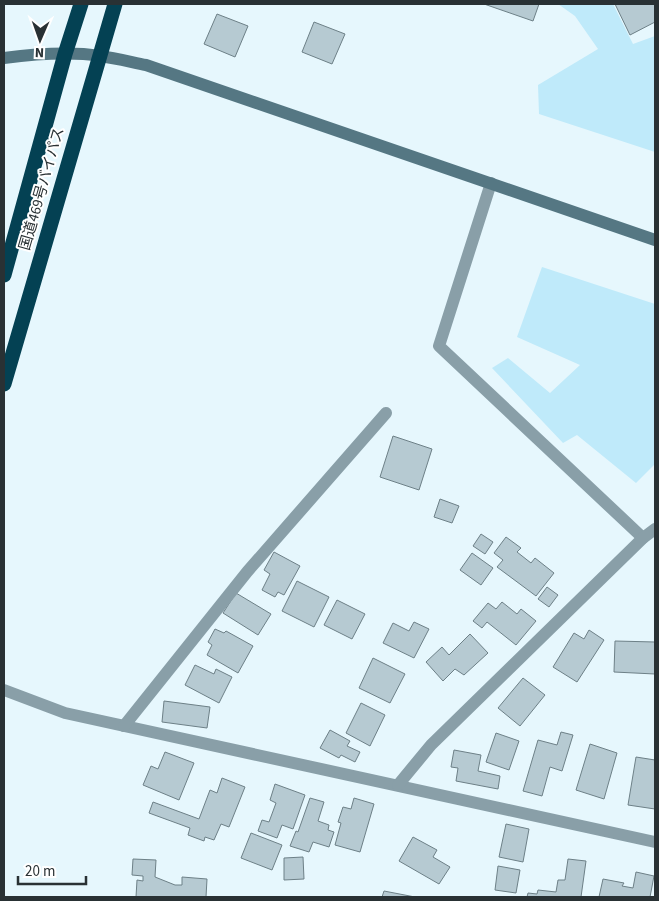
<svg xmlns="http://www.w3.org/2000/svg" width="659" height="901" viewBox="0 0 659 901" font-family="'Source Sans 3','Noto Sans JP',sans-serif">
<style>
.garden{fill:#bfeafa}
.building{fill:#b6cad2;stroke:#6d8087}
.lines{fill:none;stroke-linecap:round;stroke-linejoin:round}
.street{stroke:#899fa8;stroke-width:12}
.secondary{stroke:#557783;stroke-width:12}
.highway{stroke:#044153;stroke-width:15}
.labels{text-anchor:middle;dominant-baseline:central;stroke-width:4;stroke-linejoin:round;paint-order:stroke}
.street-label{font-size:15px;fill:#293134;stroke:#fff}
</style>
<rect width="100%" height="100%" fill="#e6f7fd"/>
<!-- garden -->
<g class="garden">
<polygon points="558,4 613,4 633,44 655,36 655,152 539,114 538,85 598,49 575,16"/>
<polygon points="542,267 655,304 655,464 636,483 577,435 563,443 492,368 508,358 550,393 580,365 517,337"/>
</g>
<!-- building -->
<g class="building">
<polygon points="484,4 539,4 533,21"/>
<polygon points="615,4 655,4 655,22 630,35"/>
<polygon points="217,14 248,26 235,57 204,44"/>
<polygon points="314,22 345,34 332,64 302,52"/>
<polygon points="393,436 432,449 419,490 380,477"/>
<polygon points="440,499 459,506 452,523 434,517"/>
<polygon points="481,534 493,542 485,554 473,546"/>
<polygon points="506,537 521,548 517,552 531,563 535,558 554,573 536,596 497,567 503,560 494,553"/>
<polygon points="274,552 300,566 284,595 278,592 275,597 262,590 270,574 264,570"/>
<polygon points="472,553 493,568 481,585 460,570"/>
<polygon points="297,581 329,597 314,627 282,611"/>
<polygon points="547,587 558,595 549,607 538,599"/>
<polygon points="236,593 271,614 258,635 223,613"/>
<polygon points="337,600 365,614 352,639 324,625"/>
<polygon points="502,602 517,614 521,609 536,621 516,645 487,622 482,628 473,621 488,603 496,609"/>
<polygon points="414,622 429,629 414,658 383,643 393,623 409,631"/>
<polygon points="215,629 224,633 226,631 253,646 238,673 207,655 212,645 208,642"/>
<polygon points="589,630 604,640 577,682 553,667 574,633 584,639"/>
<polygon points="470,634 488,653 464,675 455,669 443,681 426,662 442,647 449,655"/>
<polygon points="615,641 655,642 655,674 614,672"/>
<polygon points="373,658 405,674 390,703 359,688"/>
<polygon points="195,665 214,674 216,669 232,677 219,703 185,685"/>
<polygon points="523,678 545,695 520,726 498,708"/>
<polygon points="164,701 210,707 207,728 162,722"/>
<polygon points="361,703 385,715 370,746 346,733"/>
<polygon points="330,730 350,741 347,746 360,752 355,762 341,755 339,758 320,748"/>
<polygon points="561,732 573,735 562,771 550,767 542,796 523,791 538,740 557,745"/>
<polygon points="496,733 519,741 509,770 486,762"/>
<polygon points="590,744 617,753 604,799 576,790"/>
<polygon points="454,750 481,755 478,771 500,776 498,789 456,781 458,768 451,767"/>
<polygon points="165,752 194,763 179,800 143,785 151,766 158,769"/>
<polygon points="636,757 655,760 655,809 628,805"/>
<polygon points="222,778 245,787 229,827 221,824 214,840 205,837 204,841 188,835 190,828 149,813 153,802 199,819 210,790 217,793"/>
<polygon points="275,784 305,795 293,829 282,825 277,838 258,831 262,820 269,822 276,803 270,800"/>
<polygon points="310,798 324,802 318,821 329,825 328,830 334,832 329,847 313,842 309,852 290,846 296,831 298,832"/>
<polygon points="354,798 374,804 360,852 335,845 341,823 338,822 343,807 351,809"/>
<polygon points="506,824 529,829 523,862 499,857"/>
<polygon points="251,833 282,845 272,870 241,858"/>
<polygon points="413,837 437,850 433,857 450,867 439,884 399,861"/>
<polygon points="303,857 304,879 284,880 284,858"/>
<polygon points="133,859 156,860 155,877 175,885 182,885 182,877 207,879 206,897 136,897 137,880 143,881 143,876 132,875"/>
<polygon points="568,859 586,861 581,897 527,897 528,893 537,894 538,890 556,892 558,880 565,880"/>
<polygon points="498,866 520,870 516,893 495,890"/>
<polygon points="636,872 654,876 650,897 599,897 603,879 624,883 622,886 633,888"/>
<polygon points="384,891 415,897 382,897"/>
</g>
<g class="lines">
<!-- street -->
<g class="street">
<polyline points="491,183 439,346 643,538"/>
<polyline points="4,690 65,713 655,842"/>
<polyline points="124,726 247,572 386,413"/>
<polyline points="398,785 431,745 643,538 655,529"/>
</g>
<!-- secondary -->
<path class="secondary" d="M4,58C35,54 68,51 100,56C115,58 131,62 146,65L655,240"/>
<!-- highway -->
<g class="highway">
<polyline points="4,275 65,54 81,4"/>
<polyline points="4,384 115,4"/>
</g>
</g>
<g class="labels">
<!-- street labels -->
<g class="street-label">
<text transform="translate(42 189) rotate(-74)">国道469号バイパス</text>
</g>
</g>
<!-- border -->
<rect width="659" height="901" fill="none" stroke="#293134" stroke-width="10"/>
<!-- north arrow -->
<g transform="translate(40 40) rotate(182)" stroke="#ffffff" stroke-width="4" paint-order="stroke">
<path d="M0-4L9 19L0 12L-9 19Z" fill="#293134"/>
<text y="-8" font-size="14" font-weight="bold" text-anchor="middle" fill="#293134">N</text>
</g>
<!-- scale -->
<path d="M18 876v8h68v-8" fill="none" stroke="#293134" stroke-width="2.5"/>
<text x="25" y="876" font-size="15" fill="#293134" stroke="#ffffff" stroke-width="4" paint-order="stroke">20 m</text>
</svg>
